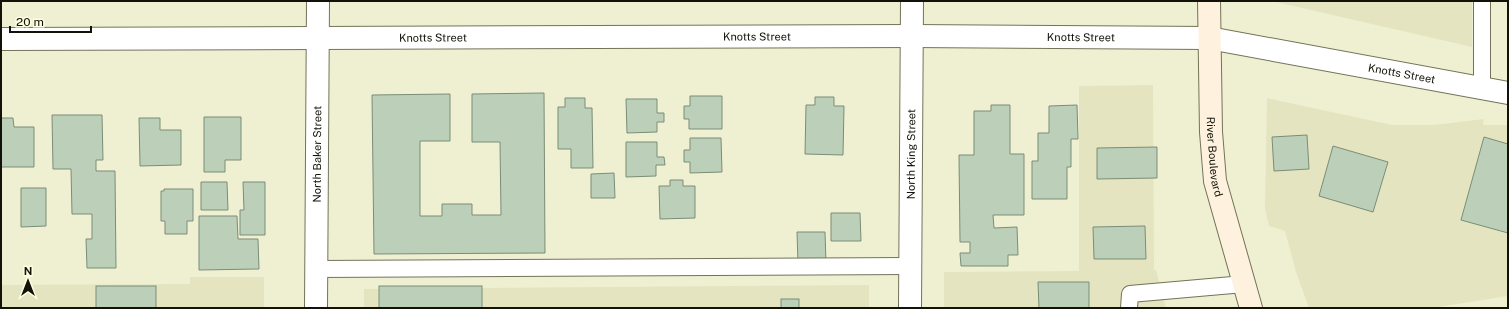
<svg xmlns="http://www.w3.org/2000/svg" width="1509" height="309" viewBox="0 0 1509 309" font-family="'Public Sans',sans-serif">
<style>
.built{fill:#e4e4c0}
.building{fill:#bccfb8;stroke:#7b8d77}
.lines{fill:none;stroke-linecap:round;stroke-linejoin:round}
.service-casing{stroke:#737359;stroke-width:18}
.minor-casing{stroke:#737359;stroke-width:24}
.secondary-casing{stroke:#737359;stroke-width:24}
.service{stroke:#fff;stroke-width:16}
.minor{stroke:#fff;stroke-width:22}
.secondary{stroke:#fef1de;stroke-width:22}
.labels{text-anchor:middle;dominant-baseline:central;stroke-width:3;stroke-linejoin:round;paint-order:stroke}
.street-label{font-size:11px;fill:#121208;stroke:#fdfde0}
</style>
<rect width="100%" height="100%" fill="#eff0d2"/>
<!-- built -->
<g class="built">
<polygon points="1274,1 1472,1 1472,47 1276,2"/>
<polygon points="1153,85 1154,270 1156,270 1166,308 944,308 944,272 1079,271 1079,86"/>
<polygon points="1267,98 1392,125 1434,125 1484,119 1483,125 1508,125 1508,296 1432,308 1309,308 1296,272 1285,231 1269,226 1265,208"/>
<polygon points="190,277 264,277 264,308 1,308 1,285 190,284"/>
<polygon points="869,285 869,308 364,308 364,289"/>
</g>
<!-- building -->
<g class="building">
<polygon points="544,93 545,253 374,254 372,95 450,94 450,141 420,141 420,216 442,216 442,204 472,204 472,215 501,215 500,142 472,142 472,94"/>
<polygon points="690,96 722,96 722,129 689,129 689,119 684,119 684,106 690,106"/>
<polygon points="815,97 834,97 834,106 844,106 843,155 805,154 806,105 815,105"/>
<polygon points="565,98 585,98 585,108 592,108 593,168 571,168 571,149 558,149 558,107 565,107"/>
<polygon points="626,99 657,99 657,113 664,113 664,122 657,122 657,132 627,133"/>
<polygon points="991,105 1010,105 1010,154 1024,154 1024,215 993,215 994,228 1017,227 1018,255 1008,255 1008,266 961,266 960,253 970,253 970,242 960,242 959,155 974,155 974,111 991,111"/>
<polygon points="1077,105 1078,139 1071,139 1071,167 1067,167 1067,199 1032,199 1032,161 1038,161 1038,133 1049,133 1049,106"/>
<polygon points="52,115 102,115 103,160 96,160 96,171 115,171 116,268 87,268 86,239 92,239 92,214 72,214 71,169 53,169"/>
<polygon points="204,117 241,117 241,160 225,160 225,172 204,172"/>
<polygon points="1,118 13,118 14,127 34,127 34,167 1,167"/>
<polygon points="139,118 160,118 160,130 181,130 181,165 140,166"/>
<polygon points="1307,135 1309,169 1274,171 1272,137"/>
<polygon points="1484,137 1508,144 1508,233 1461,220"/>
<polygon points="690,138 721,138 722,172 690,173 690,162 684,162 684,150 690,150"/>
<polygon points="626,142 657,142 657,157 664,157 665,165 656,165 656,176 626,177"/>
<polygon points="1333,146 1388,162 1373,212 1319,196"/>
<polygon points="1157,147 1157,178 1097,179 1097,148"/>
<polygon points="614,173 615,198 591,198 591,174"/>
<polygon points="670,180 683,180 683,186 695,186 695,218 660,219 659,186 670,186"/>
<polygon points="201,182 227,182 228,210 201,210"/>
<polygon points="243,182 265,182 265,235 240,235 240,210 244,210"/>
<polygon points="21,188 46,188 46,226 21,227"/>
<polygon points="164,189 193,189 193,221 187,221 187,234 165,234 165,221 161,221 161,191 164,191"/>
<polygon points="831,213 860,213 861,241 831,241"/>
<polygon points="199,216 237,216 238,239 258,239 259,269 199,270"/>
<polygon points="1145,226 1146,259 1094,259 1093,227"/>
<polygon points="797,232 825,232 826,263 798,263"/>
<polygon points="1038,282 1089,282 1089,308 1039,308"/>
<rect x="96" y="286" width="60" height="22"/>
<rect x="379" y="286" width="103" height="22"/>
<rect x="781" y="299" width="18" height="9"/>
</g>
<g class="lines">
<defs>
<g id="service">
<polyline points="1482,1 1482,88"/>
<polyline points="316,269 910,266"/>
<polyline points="1129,308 1130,294 1244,284"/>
</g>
<g id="minor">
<path id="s1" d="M1,39L912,36L1209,38L1508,93"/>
<path id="s2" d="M316,308L318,1"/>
<path id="s3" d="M910,308L912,1"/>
</g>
<g id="secondary">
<path id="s4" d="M1209,1L1211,132L1215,181L1251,308"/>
</g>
</defs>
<!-- service casing -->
<use href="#service" class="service-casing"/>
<!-- minor casing -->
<use href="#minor" class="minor-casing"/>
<!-- secondary casing -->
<use href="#secondary" class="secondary-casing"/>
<!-- service -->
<use href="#service" class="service"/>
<!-- minor -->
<use href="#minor" class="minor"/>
<!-- secondary -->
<use href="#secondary" class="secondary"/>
</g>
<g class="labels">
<!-- street labels -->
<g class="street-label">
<text stroke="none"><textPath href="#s1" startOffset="756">Knotts Street</textPath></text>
<text stroke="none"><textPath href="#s1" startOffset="432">Knotts Street</textPath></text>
<text stroke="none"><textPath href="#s1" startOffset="1080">Knotts Street</textPath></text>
<text stroke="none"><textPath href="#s1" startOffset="1404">Knotts Street</textPath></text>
<text stroke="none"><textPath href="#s2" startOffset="154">North Baker Street</textPath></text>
<text stroke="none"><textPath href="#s3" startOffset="154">North King Street</textPath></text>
<text stroke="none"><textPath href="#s4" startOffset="156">River Boulevard</textPath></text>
</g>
</g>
<!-- border -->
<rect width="1509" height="309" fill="none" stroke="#121208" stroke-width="4"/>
<!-- north arrow -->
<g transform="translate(28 281)" stroke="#fdfde0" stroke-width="3" paint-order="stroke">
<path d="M0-3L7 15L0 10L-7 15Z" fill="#121208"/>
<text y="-6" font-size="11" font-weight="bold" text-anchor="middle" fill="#121208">N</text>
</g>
<!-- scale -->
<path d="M10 26v6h81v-6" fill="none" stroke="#121208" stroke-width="2"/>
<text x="16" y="26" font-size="12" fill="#121208" stroke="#fdfde0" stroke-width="3" paint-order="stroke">20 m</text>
</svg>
